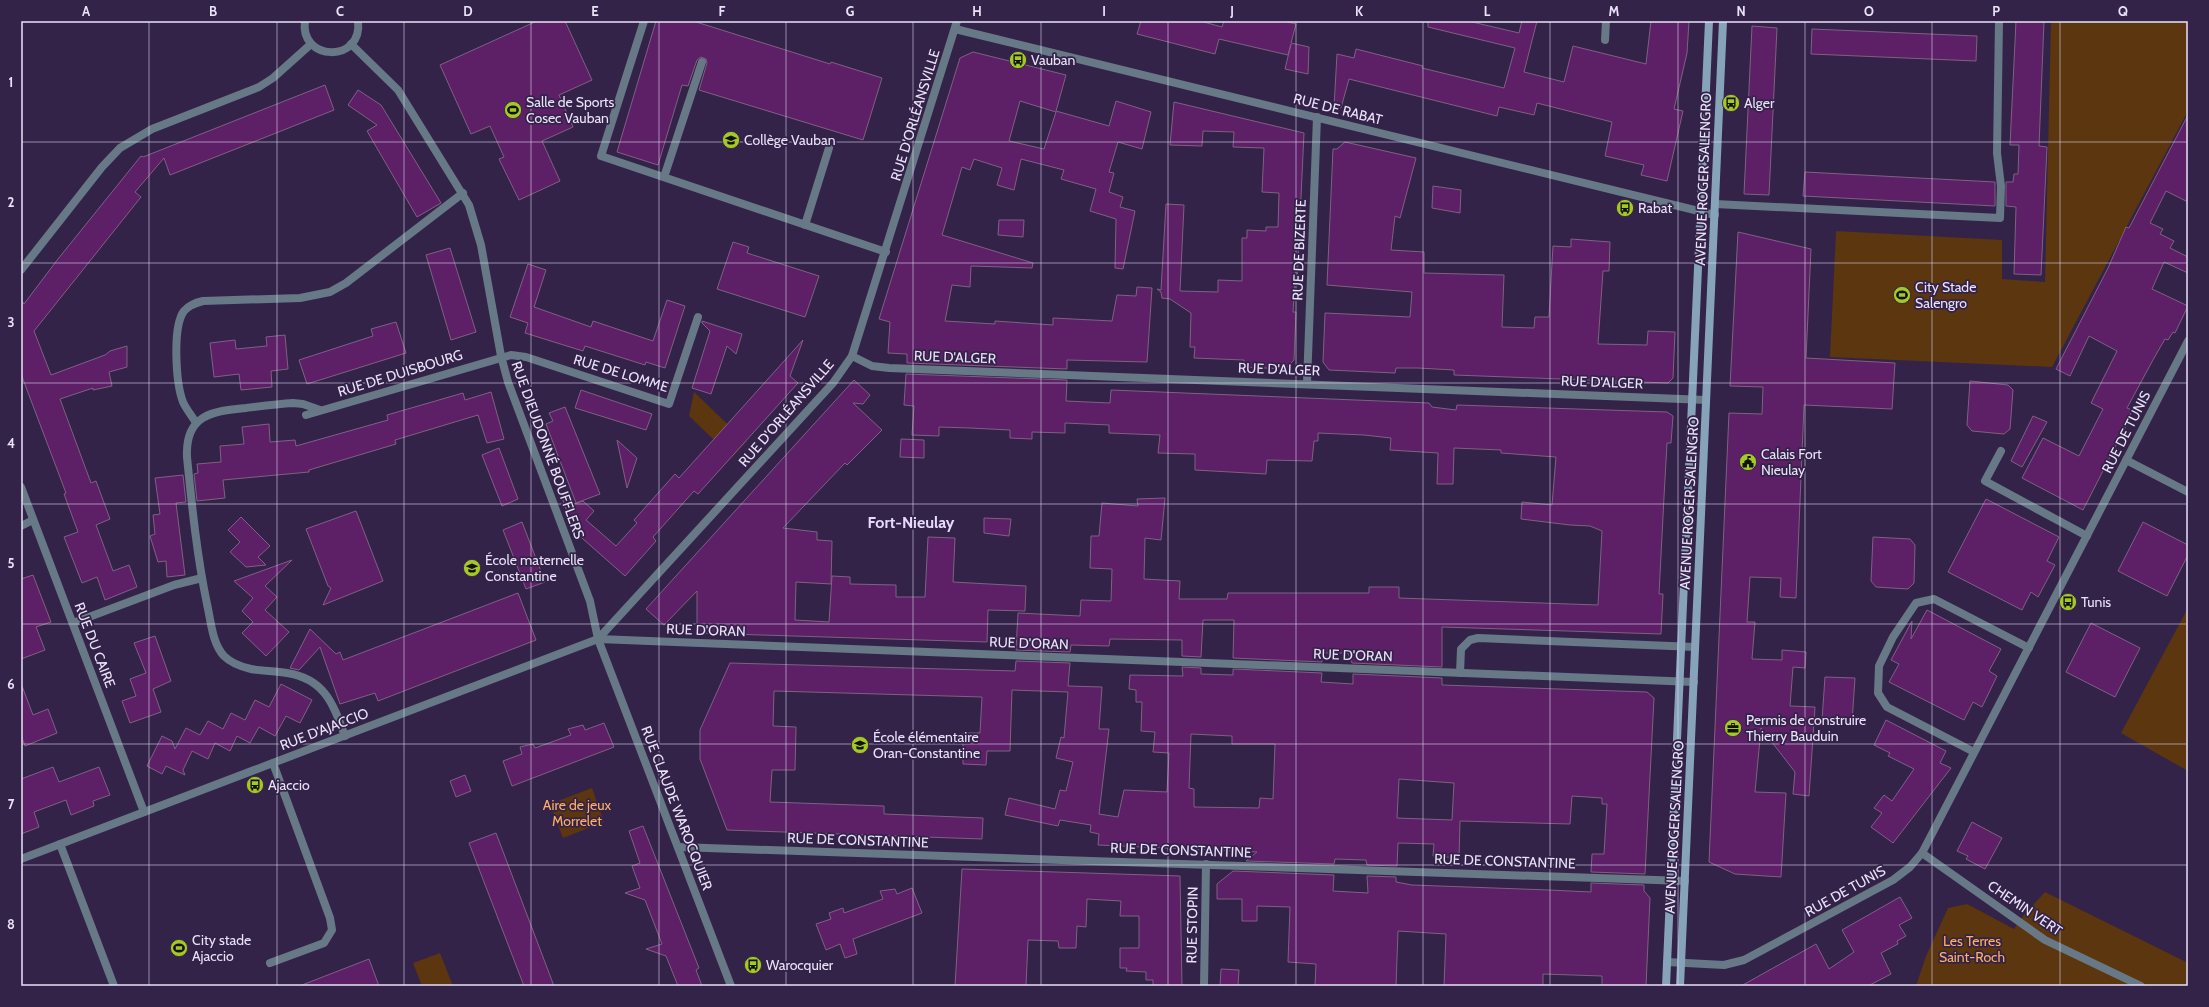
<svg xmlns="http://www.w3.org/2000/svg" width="2209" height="1007" viewBox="0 0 2209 1007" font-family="Cabin,sans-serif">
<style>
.green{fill:#5c360e}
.building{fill:#5d2066;stroke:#7f6083;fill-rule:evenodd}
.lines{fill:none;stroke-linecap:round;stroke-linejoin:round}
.lane{stroke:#677886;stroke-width:8}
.street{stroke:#677886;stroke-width:8}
.secondary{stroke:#87a3b9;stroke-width:8}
.grid{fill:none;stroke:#eae2f9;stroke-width:1;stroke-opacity:0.55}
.labels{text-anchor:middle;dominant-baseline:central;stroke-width:3.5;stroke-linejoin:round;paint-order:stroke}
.poi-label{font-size:14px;fill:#eae2f9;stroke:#332348;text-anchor:start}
.street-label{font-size:14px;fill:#eae2f9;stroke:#332348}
.park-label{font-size:14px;fill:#fdaf66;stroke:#332348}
.quarter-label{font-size:16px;font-weight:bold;fill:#e6d8fe;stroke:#332348}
.neatline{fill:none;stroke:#eae2f9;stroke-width:1.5}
.grid-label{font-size:13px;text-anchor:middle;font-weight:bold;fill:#eae2f9}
</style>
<rect width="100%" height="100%" fill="#332348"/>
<!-- green -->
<g class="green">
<polygon points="2051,21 2188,21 2188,111 2052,367 1830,357 1836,231 2002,240 2002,279 2045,282"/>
<polygon points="694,392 746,442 732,457 689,416"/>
<polygon points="2188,608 2188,771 2121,733"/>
<polygon points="592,788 604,822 563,838 550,804"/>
<polygon points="2045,892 2188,963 2188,986 1916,986 1926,956 1948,908 1967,904 2014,929 2023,916"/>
<polygon points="440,953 453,986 422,986 413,963"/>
</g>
<!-- building -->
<g class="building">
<polygon points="537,21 565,21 592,80 559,95 573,127 542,141 560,181 519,200 499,159 504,157 490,126 471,134 440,65"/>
<polygon points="656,21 693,21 830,64 831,62 882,78 863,140 699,90 707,63 706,59 701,57 697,60 688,86 682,85 658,165 617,152"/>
<polygon points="1141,21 1200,21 1222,27 1224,21 1283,21 1296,24 1291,43 1309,47 1308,74 1285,69 1291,44 1288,55 1219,39 1215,54 1137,34"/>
<polygon points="1428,21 1468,21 1519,33 1522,21 1537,21 1524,72 1564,82 1573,46 1646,64 1651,21 1689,21 1687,53 1674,109 1683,111 1667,181 1641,175 1644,165 1605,156 1612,122 1537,103 1534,115 1499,107 1497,116 1349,79 1341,108 1334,107 1337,54 1354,58 1356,49 1423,66 1422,68 1504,88 1515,48 1428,27"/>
<polygon points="2016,21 2044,21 2039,146 2047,147 2041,275 2014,274 2016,207 2006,206 2006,182 2013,182 2014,174 2018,174 2019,145 2010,145"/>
<polygon points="1752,26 1777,28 1769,195 1744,194"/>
<polygon points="1812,29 1977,36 1976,61 1811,54"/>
<path d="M973,52L1066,75L1056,111L1109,126L1116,101L1151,112L1142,149L1118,142L1109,172L1114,173L1109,192L1123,197L1120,207L1135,211L1123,269L1115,268L1116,219L1090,211L1096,189L1061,179L1064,170L1021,159L1014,190L997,185L1002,168L974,159L970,170L962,167L942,235L1033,263L1032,268L971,266L970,287L952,285L945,321L995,324V321L1053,325V318L1112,321L1117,295L1136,296L1137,287L1152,288L1147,362L1067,360V369L907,363V354L888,353L890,322L879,319L960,58ZM1020,101L1056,112L1044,149L1009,141Z"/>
<polygon points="325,85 334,110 170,175 164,158 135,192 141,197 34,331 51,375 105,355 110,351 127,346 127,367 109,372 112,386 93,390 93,388 60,399 91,483 96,481 110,519 96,525 113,571 129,565 137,587 105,600 97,577 82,583 64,537 78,532 64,494 66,493 21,374 21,300 24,304 58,259 141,156 143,157"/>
<polygon points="358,90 381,105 441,203 417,217 367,131 377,125 348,105"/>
<polygon points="1174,102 1304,133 1297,282 1295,282 1293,312 1296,312 1294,360 1285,369 1244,367 1244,360 1194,358 1195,347 1190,347 1191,313 1170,299 1162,298 1161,292 1157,289 1161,290 1166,204 1184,205 1180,291 1218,292 1218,280 1242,281 1242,238 1247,238 1247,230 1266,231 1266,227 1278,227 1279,193 1262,192 1264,148 1233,147 1234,132 1203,131 1202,146 1170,145"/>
<polygon points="2188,115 2188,202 2166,191 2150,223 2163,229 2160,234 2174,241 2170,248 2188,257 2188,273 2164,262 2152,289 2188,306 2175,333 2173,332 2168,340 2165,339 2154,358 2127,408 2132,410 2127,424 2083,510 2022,478 2043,438 2079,456 2103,409 2091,403 2117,351 2089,336 2070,376 2056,369 2108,268 2126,227 2129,228"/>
<polygon points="1345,142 1416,158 1400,218 1395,216 1391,250 1424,252 1424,273 1504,275 1502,327 1534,328 1535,317 1549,317 1553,246 1571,247 1571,239 1610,242 1609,271 1603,271 1598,344 1647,345 1648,331 1675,332 1673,378 1668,383 1454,375 1454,370 1418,368 1396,368 1395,373 1329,370 1323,362 1325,313 1410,317 1412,292 1327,285 1333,149 1337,149"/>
<polygon points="1805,172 1995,182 1995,206 1803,196"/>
<polygon points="1433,186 1461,190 1460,213 1432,208"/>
<polygon points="999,220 1024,220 1023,237 998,235"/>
<polygon points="1738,232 1811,249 1806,358 1895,363 1892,409 1804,405 1796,598 1780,597 1781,578 1750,577 1747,622 1755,622 1752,659 1782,660 1782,650 1806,652 1805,668 1793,667 1790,706 1815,707 1809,796 1793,794 1795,772 1761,728 1755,792 1786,793 1781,877 1735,874 1709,862 1729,413 1762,414 1763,387 1730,386"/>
<polygon points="733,242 749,247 747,253 819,276 805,317 717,289"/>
<polygon points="450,248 476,332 451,340 426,255"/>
<polygon points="528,264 546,270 534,307 591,327 593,321 653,341 667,300 685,306 665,368 646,362 645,365 585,346 583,351 525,333 528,323 510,317"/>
<polygon points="702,321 742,334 736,354 727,346 711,394 692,388 710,331 702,323"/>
<polygon points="396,322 406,353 307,384 299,360 373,336 371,329"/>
<polygon points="285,335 288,369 271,371 272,387 241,390 239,374 214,377 210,343 235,340 236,349 267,346 266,337"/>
<polygon points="803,340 790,376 798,383 698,494 694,491 653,537 656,541 625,576 574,531 562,498 571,505 583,501 594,511 586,520 616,546 637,523 634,520 675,474 679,478"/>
<polygon points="906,374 1067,380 1066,401 1110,403 1111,390 1429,403 1432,407 1456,410 1457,405 1667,412 1673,416 1671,443 1667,443 1664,497 1659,594 1663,594 1661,634 1442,627 1442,667 1352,663 1348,653 1322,653 1322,662 1233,658 1234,620 1203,620 1201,657 1182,656 1182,640 1110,639 1109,646 1071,645 1070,652 1016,650 1018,613 1080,616 1081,600 1111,601 1112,569 1090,568 1091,536 1099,536 1102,503 1138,506 1137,499 1165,498 1161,540 1145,538 1144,579 1180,581 1179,599 1227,599 1228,593 1369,593 1369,587 1399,587 1399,598 1598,605 1602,531 1590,526 1570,525 1521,519 1522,502 1552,505 1556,457 1501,453 1501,450 1454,448 1453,484 1437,484 1438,453 1390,450 1391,438 1364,435 1318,433 1318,441 1314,441 1312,461 1267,460 1266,474 1195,470 1195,454 1158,453 1160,435 1109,433 1109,425 1065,423 1065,433 1032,432 1032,439 1010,438 1010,430 970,428 939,427 939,436 912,435 914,406 904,405"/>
<polygon points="854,380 870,395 863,404 853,403 882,430 847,465 845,463 783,528 817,532 817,540 832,541 831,584 796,582 795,620 829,622 832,576 850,577 850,584 896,585 896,597 925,597 928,537 955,538 953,582 1026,586 1025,611 988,610 987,642 697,633 697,591 664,625 646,609"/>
<polygon points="1970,381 2008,385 2013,390 2010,429 2004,434 1972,431 1967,425"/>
<polygon points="581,390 652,414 646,430 575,408"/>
<polygon points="491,392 504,439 487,443 478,415 395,440 396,444 309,470 309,472 223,480 225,498 197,501 194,474 198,473 197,464 221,462 220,446 244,444 242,427 269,424 270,442 295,440 296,446 388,420 387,415 463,393 465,400"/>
<polygon points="565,407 600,494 576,503 546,424 553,421 549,413"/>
<polygon points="2033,416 2047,422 2022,467 2011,461"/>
<polygon points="901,439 924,440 924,458 900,457"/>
<polygon points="617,440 637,458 627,488"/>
<polygon points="499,448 518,499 502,506 482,455"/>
<polygon points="183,475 186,502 176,503 185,575 167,577 166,561 158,562 150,536 155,534 153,515 160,514 155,478"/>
<polygon points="1986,499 2059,537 2047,561 2055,565 2038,597 2031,592 2022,610 1948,572"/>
<polygon points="356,511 383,581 323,605 331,588 328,586 306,529"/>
<polygon points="241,517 270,546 258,557 266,565 246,567 230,552 240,542 228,530"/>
<polygon points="984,518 1011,519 1009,536 984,533"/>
<polygon points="522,522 545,582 526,589 503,530"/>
<polygon points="2143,522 2188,545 2188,555 2167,596 2118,571"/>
<polygon points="1873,537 1910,539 1915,545 1914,583 1908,589 1876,587 1871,581"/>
<polygon points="292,560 265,586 277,597 265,610 289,632 266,656 242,633 253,622 242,611 253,598 234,581"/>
<polygon points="33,575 51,622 36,627 45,650 21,659 21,579"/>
<polygon points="518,593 536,640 378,701 375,693 340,704 320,647 299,670 290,668 310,629 336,654 340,652 343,660"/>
<polygon points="1927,610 2001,649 1989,671 1997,676 1982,707 1973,702 1964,720 1889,682 1899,664 1891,660 1912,621 1911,639"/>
<polygon points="2091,623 2140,648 2115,697 2066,672"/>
<polygon points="155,636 171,681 153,689 161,712 130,723 122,701 136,696 130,679 146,673 134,643"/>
<path d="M1016,661L1070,663L1068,686L1102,687L1099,729H1109L1099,814L1118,817L1124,790L1167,792L1169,753L1153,752L1155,732L1141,731L1142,702H1136V690L1129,689L1130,675L1183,676L1182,667L1201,668V674L1233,675V669L1322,673L1321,682L1353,684V674L1442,678V685L1647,692L1654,698L1645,874L1591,872L1592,854H1604L1607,804H1602V798L1572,796L1570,824L1460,821L1459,858L1433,856L1434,844L1398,843L1397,866L1367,865L1366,860L1335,859L1334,864L1246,861L1257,852L1098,845L1099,834L1090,832L1091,825L1060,820L1058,826L1005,815L1009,798L1055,809L1060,790L1066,791L1073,762L1056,758L1061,737L1064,738L1068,692L1012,690L1010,751H987L986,765L963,764V733H980L982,697L774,691L773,726L796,727L795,770H772L770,802L884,806V814L983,818L982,839L727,830L700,759V730L730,663L1015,671ZM1191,734L1232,736V744H1275L1273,799L1260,798L1259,808L1194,807V789L1189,788ZM1399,779L1454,783L1452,820L1397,818Z"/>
<polygon points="1825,677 1855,678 1852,722 1822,720"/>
<polygon points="281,684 312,700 300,723 286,716 275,736 259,727 250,743 237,736 230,751 215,743 208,759 192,751 183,770 185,775 166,766 162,774 147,766 162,736 172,741 175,749 186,728 200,735 208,721 223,729 231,713 245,720 255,700 269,707"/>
<polygon points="22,686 33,715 48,709 57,733 25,746 21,735"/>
<polygon points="1886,720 1946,751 1940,763 1951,768 1893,843 1871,827 1882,813 1874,808 1884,795 1892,801 1914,769 1888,756 1890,753 1874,745"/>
<polygon points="604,723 614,747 512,786 503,761 522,754 520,747 533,744 535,748 571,735 568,729 583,725 585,730"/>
<polygon points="53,767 59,782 99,767 110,795 93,801 94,806 71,815 66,800 34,812 39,827 21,834 21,779"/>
<polygon points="465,775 471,791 456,797 450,781"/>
<polygon points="1972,822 2002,838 1985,869 1966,859 1968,856 1957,851"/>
<polygon points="643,826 699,968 696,970 702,986 678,986 666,956 646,949 662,944 645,900 625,893 640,888 632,866 640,863 629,831"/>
<polygon points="496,833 546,965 554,986 524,986 469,843"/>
<polygon points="962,869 1180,876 1182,986 1153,986 1153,980 1146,980 1146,972 1126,971 1127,968 1120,968 1120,948 1139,948 1139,916 1120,916 1121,901 1087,899 1086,927 1077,926 1076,948 1059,948 1058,941 1028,940 1026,986 955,986"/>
<polygon points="1233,871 1334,875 1333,891 1368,893 1367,876 1396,877 1396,882 1412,885 1549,890 1591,892 1591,883 1644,885 1644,891 1650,898 1646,986 1602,986 1602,976 1543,974 1543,986 1444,986 1446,934 1398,931 1396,986 1315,986 1316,964 1288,962 1290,907 1257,906 1257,921 1242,921 1242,899 1217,899 1217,884"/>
<polygon points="912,888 922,913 853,939 857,954 845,958 840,944 826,950 816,924 831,919 829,913 843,908 844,913 883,899 880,891 895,889 897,894"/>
<polygon points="1900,897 1912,918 1899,925 1906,936 1897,941 1898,944 1881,953 1891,974 1868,986 1741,986 1816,944 1829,969 1854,952 1842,930"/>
<polygon points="369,959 379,986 302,986 302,985"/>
<polygon points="1221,969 1239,970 1238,986 1220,986"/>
</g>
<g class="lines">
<!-- lane -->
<g class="lane">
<polyline points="644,21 601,156 886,252"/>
<polyline points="664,177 702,62"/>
<polyline points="805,225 829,148"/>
<path d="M196,423C192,416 186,409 183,402C176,384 172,327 184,311C189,305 195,303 203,301L300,298L330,292L346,283L463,193"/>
<polyline points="270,963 324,943 332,930 330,918 273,763"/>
</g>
<!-- street -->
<g class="street">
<path d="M305,21C299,61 363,64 358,21"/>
<polyline points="955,29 1715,215"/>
<polyline points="1605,40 1606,21"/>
<polyline points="351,44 398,90 469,205 481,245 501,356 508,382 590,601 598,639 731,986"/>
<polyline points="1715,204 2000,218 2001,186 1997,153 1999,21"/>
<polyline points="21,270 102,167 120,148 152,129 259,87 273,78 311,44"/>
<polyline points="852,356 872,366 889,368 1706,400"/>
<polyline points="1307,383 1317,117"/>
<path d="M320,410L303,404L293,403C277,404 262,406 246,408C212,411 185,415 187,457C192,507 197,556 207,604C211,621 212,643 224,656C231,663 242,667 251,669C263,671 275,671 287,673C325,679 333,704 345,736"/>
<polyline points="306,415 511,355 526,357 669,404 698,317"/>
<polyline points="2001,451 1985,481 2087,536"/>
<polyline points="2126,460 2188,492"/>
<polyline points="21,487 144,812"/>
<polyline points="21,526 33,520"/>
<polyline points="73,623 174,585 202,578"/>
<polyline points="598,639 833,383 852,356 957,21"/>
<polyline points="1460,673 1461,649 1470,640 1478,638 1695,647"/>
<polyline points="1974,752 1887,707 1878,693 1879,666 1893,637 1916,603 1934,599 2029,648"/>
<polyline points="60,844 114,986"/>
<polyline points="678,847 1685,881"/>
<polyline points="1922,853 2045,940 2141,986"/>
<polyline points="21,859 598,639 1694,682"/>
<polyline points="1667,962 1724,965 1744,960 1893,880 1910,867 1922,853 2188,341"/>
<polyline points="1204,986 1206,864"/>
</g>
<!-- secondary -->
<g class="secondary">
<polyline points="1666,986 1709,21"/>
<polyline points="1680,986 1723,21"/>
</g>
</g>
<!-- grid -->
<path class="grid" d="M149,21V986M277,21V986M404,21V986M531,21V986M659,21V986M786,21V986M913,21V986M1041,21V986M1168,21V986M1296,21V986M1423,21V986M1550,21V986M1678,21V986M1805,21V986M1932,21V986M2060,21V986M21,142H2188M21,263H2188M21,383H2188M21,504H2188M21,624H2188M21,744H2188M21,865H2188"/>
<!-- icons -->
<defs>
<symbol id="bus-disc" viewBox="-11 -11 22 22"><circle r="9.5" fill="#a4c824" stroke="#332348"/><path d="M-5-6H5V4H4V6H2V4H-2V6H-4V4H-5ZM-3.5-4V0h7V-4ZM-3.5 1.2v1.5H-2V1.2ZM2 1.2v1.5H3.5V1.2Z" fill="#111"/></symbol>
<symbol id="stadium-disc" viewBox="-11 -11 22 22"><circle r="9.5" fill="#a4c824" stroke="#332348"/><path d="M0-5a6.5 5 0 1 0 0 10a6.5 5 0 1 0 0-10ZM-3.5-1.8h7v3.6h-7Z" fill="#111"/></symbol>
<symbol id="school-disc" viewBox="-11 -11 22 22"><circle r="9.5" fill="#a4c824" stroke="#332348"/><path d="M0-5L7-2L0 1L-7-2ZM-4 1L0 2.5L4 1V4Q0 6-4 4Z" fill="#111"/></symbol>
<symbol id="civic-disc" viewBox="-11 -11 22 22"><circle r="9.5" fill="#a4c824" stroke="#332348"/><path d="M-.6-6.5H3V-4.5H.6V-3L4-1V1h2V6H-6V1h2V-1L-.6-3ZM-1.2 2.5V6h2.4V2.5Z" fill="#111"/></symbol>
<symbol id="office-disc" viewBox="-11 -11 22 22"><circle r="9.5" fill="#a4c824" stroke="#332348"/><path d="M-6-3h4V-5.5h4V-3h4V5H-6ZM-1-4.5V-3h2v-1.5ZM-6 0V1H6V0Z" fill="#111"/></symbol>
</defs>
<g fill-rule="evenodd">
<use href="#bus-disc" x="1008" y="50" width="20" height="20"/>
<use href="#bus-disc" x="1721" y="93" width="20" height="20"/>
<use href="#stadium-disc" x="503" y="100" width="20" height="20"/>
<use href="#school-disc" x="721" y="130" width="20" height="20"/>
<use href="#bus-disc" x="1615" y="198" width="20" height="20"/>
<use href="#stadium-disc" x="1892" y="285" width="20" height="20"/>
<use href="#civic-disc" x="1738" y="452" width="20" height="20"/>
<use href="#school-disc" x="462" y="558" width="20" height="20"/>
<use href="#bus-disc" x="2058" y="592" width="20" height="20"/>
<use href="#office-disc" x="1723" y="718" width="20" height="20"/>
<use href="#school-disc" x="850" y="735" width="20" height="20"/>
<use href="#bus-disc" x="245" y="775" width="20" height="20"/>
<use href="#stadium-disc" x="169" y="938" width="20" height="20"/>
<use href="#bus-disc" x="743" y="955" width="20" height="20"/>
</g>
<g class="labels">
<!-- poi labels -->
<g class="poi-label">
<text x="1031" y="60">Vauban</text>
<text x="526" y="102">Salle de Sports<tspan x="526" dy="16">Cosec Vauban</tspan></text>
<text x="1744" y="103">Alger</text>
<text x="744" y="140">Collège Vauban</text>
<text x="1638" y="208">Rabat</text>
<text x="1915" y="287">City Stade<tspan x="1915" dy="16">Salengro</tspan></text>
<text x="1761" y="454">Calais Fort<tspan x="1761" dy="16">Nieulay</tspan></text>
<text x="485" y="560">École maternelle<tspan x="485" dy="16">Constantine</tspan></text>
<text x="2081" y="602">Tunis</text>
<text x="1746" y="720">Permis de construire<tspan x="1746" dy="16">Thierry Bauduin</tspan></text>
<text x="873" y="737">École élémentaire<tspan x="873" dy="16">Oran-Constantine</tspan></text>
<text x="268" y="785">Ajaccio</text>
<text x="192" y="940">City stade<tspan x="192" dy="16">Ajaccio</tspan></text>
<text x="766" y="965">Warocquier</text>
</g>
<!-- street labels -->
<g class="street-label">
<text transform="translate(1338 109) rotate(14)">RUE DE RABAT</text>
<text transform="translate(915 115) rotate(-73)">RUE D'ORLÉANSVILLE</text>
<text transform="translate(1703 179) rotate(-88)">AVENUE ROGER SALENGRO</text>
<text transform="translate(1299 250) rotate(-88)">RUE DE BIZERTE</text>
<text transform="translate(955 357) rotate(2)">RUE D'ALGER</text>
<text transform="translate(1279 369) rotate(2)">RUE D'ALGER</text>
<text transform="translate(400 373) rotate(-17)">RUE DE DUISBOURG</text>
<text transform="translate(621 373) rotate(17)">RUE DE LOMME</text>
<text transform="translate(1602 382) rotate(2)">RUE D'ALGER</text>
<text transform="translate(786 413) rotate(-49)">RUE D'ORLÉANSVILLE</text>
<text transform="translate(2126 432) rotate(-63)">RUE DE TUNIS</text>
<text transform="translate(548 450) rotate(70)">RUE DIEUDONNÉ BOUFFLERS</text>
<text transform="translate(1689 503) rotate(-87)">AVENUE ROGER SALENGRO</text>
<text transform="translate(706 630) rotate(2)">RUE D'ORAN</text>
<text transform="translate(1029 643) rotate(2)">RUE D'ORAN</text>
<text transform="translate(95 645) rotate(69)">RUE DU CAIRE</text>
<text transform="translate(1353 655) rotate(2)">RUE D'ORAN</text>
<text transform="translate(324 729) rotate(-21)">RUE D'AJACCIO</text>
<text transform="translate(677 808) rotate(69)">RUE CLAUDE WAROCQUIER</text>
<text transform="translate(1674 827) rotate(-87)">AVENUE ROGER SALENGRO</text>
<text transform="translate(858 840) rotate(2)">RUE DE CONSTANTINE</text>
<text transform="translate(1181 850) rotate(2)">RUE DE CONSTANTINE</text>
<text transform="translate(1505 861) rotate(2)">RUE DE CONSTANTINE</text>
<text transform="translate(1845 891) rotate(-29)">RUE DE TUNIS</text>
<text transform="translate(2025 908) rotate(34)">CHEMIN VERT</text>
<text transform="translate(1192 925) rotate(-89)">RUE STOPIN</text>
</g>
<!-- park labels -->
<g class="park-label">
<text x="577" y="805">Aire de jeux<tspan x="577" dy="16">Morrelet</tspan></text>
<text x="1972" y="941">Les Terres<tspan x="1972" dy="16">Saint-Roch</tspan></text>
</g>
<!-- quarter labels -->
<g class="quarter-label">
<text x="911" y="522">Fort-Nieulay</text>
</g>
</g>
<!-- border -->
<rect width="2209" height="1007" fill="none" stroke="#332348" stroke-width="44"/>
<rect x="22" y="22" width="2165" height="963" class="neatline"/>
<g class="grid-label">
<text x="86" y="16">A</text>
<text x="213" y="16">B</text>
<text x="340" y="16">C</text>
<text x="468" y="16">D</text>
<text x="595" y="16">E</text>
<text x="722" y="16">F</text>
<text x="850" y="16">G</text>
<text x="977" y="16">H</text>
<text x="1104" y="16">I</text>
<text x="1232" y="16">J</text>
<text x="1359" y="16">K</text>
<text x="1487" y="16">L</text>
<text x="1614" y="16">M</text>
<text x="1741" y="16">N</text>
<text x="1869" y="16">O</text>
<text x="1996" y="16">P</text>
<text x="2123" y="16">Q</text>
<text x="11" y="87">1</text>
<text x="11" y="207">2</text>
<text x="11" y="327">3</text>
<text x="11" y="448">4</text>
<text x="11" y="568">5</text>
<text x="11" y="689">6</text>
<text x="11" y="809">7</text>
<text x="11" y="929">8</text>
</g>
</svg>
